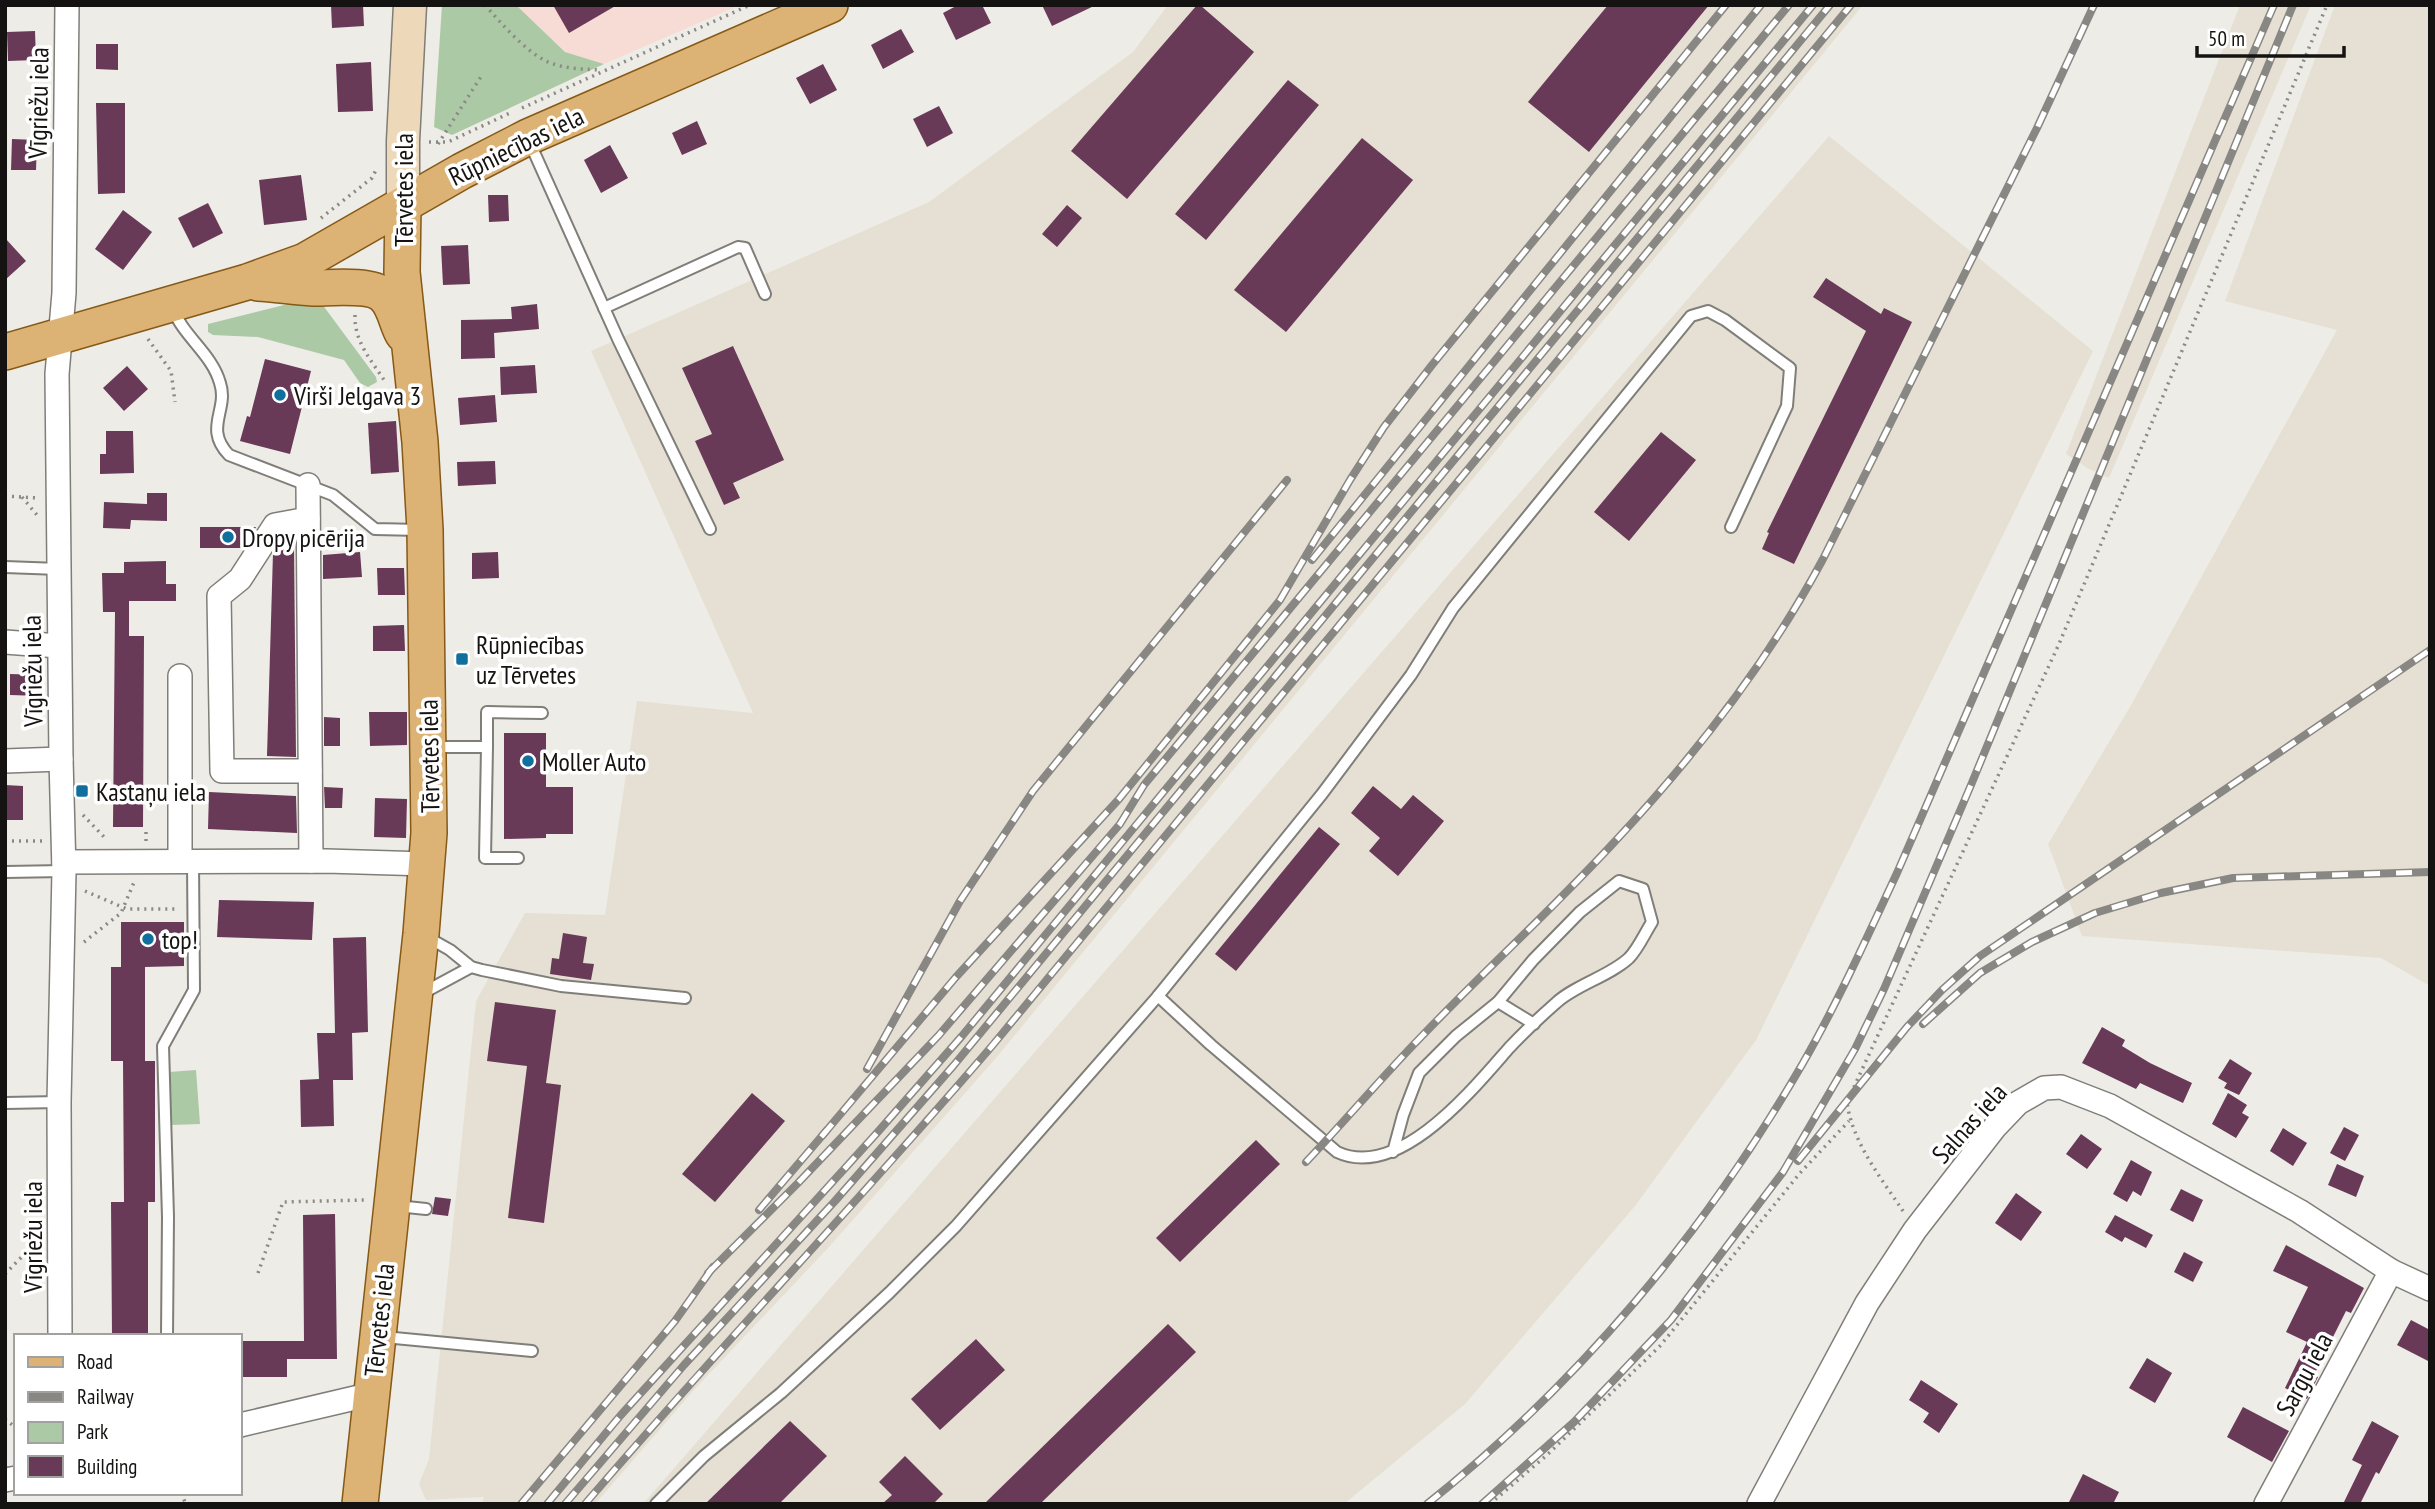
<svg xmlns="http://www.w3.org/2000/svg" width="2435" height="1509" viewBox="0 0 2435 1509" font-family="'PT Sans Narrow',sans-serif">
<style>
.commercial{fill:#f6dcd5}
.built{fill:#e5e0d3}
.green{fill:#acc9a5}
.building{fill:#693958}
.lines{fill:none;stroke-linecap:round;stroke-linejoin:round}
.lane-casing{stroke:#807e79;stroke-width:14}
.street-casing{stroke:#807e79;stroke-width:26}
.secondary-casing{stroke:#807e79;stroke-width:35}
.primary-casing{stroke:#865916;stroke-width:38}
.path{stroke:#8b8985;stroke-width:3.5;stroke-dasharray:2 5;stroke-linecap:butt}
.lane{stroke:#fff;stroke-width:10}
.street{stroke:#fff;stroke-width:23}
.secondary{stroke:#edd9ba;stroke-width:32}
.primary{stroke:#dcb275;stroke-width:35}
.rail-casing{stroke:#898783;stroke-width:8}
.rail{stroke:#fff;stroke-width:5;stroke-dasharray:16;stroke-linecap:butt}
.poi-dot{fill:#106f9d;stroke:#fff;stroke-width:2.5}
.labels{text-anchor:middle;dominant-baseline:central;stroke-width:7;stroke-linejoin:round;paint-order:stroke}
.street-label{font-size:26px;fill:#141311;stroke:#fff}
.poi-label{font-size:26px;fill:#141311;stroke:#fff;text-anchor:start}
</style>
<rect width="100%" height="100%" fill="#eeece6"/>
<!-- commercial -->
<polygon class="commercial" points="516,5 740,5 604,64 565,52"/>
<!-- built -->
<g class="built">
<polygon points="1168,5 1863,5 996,1058 829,1247 693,1391 595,1504 482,1504 484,1497 426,1500 419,1484 429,1459 476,1001 525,913 605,915 637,701 753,713 591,351 929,202 1133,52"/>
<polygon points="2240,5 2311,5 2109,478 2089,469 2066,454"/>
<polygon points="2335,5 2430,5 2430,986 2381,958 2082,936 2048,844 2130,707 2337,330 2225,301"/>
<polygon points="1829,136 2093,351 1756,1040 1635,1206 1465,1404 1344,1504 643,1504"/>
</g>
<!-- green -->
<g class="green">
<polygon points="442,5 516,5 565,52 604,64 452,135 434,127"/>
<polygon points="292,303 322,304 376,377 377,382 368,387 360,383 344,360 258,337 213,335 208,332 208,324"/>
<polygon points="196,1070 200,1124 171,1125 169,1072"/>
</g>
<!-- building -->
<g class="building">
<polygon points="331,5 363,5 364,26 332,28"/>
<polygon points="553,5 617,5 569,33"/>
<polygon points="958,5 982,5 991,23 956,40 943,13"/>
<polygon points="1042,5 1096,5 1052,26"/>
<polygon points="1197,5 1200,5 1254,52 1127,199 1071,151"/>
<polygon points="1608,5 1709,5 1589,152 1528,102"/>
<polygon points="901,29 914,52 883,69 871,45"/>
<polygon points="35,31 36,60 8,61 7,32"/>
<polygon points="96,44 118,44 118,70 96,69"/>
<polygon points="371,62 373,111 338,112 336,64"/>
<polygon points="823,64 837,90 810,104 796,78"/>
<polygon points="1288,80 1319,105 1206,240 1175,214"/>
<polygon points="96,103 125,103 125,193 98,194"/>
<polygon points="939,106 953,133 927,147 913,119"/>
<polygon points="697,121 707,144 682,155 672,133"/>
<polygon points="1362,138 1413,180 1286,332 1234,290"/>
<polygon points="12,139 37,140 36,170 11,170"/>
<polygon points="610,145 628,178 601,193 584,160"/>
<polygon points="301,175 307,220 264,225 259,180"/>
<polygon points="488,195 508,195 509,221 489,222"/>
<polygon points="208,203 223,233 193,248 178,218"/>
<polygon points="1067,205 1082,218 1057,247 1042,234"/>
<polygon points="123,210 152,232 123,270 95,249"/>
<polygon points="5,238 26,261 5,280"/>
<polygon points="468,245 470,284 443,285 441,246"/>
<polygon points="1826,278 1881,314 1884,308 1912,322 1794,564 1762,549 1769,533 1767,532 1866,331 1813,297"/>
<polygon points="537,304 539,329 494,333 495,358 461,359 461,320 512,319 511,307"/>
<polygon points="733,346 784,460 733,483 740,498 724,505 695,441 712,434 682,368"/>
<polygon points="265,359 311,371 290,454 240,441 247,416 250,417"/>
<polygon points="535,365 537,393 501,395 500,367"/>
<polygon points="127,366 148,389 124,411 103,388"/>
<polygon points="495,395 497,422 460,425 458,398"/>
<polygon points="396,421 399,472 371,474 368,423"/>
<polygon points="106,431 133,431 134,473 100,474 100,454 106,454"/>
<polygon points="1661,432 1696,460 1629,541 1594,512"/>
<polygon points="495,461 496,484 458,486 457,462"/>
<polygon points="147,493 167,493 167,521 131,520 130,529 103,528 104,502 147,504"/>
<polygon points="200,527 256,527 244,548 200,548"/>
<polygon points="280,542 294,543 296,757 267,756 273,553"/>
<polygon points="360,552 362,577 323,579 323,555"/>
<polygon points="498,552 499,578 472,579 472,553"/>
<polygon points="166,561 166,584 176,584 176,601 129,601 129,636 144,636 143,827 113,827 115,612 103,612 102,573 124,573 124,562"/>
<polygon points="377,568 404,568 405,595 378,595"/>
<polygon points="404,625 405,651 373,651 373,626"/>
<polygon points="10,674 42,675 41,696 10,695"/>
<polygon points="369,712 407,712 407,745 370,746"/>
<polygon points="324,717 340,718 340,746 324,746"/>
<polygon points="504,733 546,733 546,787 573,787 573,834 546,834 546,838 504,839"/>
<polygon points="5,785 23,786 23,820 5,820"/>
<polygon points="1373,786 1401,809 1413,795 1444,821 1398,876 1369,851 1380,838 1351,813"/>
<polygon points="324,787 343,788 342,808 325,808"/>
<polygon points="209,792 296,796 297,833 208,829"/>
<polygon points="375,798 407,799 406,838 374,837"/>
<polygon points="1319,827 1340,844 1236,971 1215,954"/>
<polygon points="219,900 314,902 312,940 217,937"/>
<polygon points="121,922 184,922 184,966 145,967 145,1061 155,1061 155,1202 148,1202 148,1336 112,1336 111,1202 124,1202 123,1061 111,1061 111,967 121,967"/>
<polygon points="563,933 587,937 583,963 594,964 591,980 550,974 552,958 559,959"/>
<polygon points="366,937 368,1032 352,1033 353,1080 333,1080 334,1126 301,1127 300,1080 319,1079 317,1033 335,1033 333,938"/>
<polygon points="495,1002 556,1010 546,1083 561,1085 544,1223 508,1218 527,1066 487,1061"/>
<polygon points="2102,1027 2125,1040 2122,1046 2150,1063 2192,1083 2183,1103 2140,1083 2136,1089 2082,1063"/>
<polygon points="2230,1059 2252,1073 2239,1095 2224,1088 2227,1083 2218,1078"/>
<polygon points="752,1093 785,1121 715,1202 682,1174"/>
<polygon points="2228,1093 2247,1105 2242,1113 2249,1117 2236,1138 2212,1124"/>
<polygon points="2344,1127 2359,1135 2345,1161 2330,1153"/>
<polygon points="2283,1128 2307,1143 2293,1166 2270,1151"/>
<polygon points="2081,1134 2102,1149 2087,1169 2066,1154"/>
<polygon points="1256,1140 1280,1164 1180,1262 1156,1238"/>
<polygon points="2131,1160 2152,1172 2141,1196 2133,1191 2127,1202 2113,1194"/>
<polygon points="2337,1164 2364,1176 2356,1197 2328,1185"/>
<polygon points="2181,1189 2203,1200 2193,1222 2170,1210"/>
<polygon points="2016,1193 2042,1212 2021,1241 1995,1223"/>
<polygon points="435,1197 451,1199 448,1216 432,1214"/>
<polygon points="335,1214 337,1359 287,1359 287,1377 240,1377 242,1341 304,1341 303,1215"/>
<polygon points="2115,1215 2153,1235 2146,1248 2125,1237 2122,1242 2105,1232"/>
<polygon points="2286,1245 2364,1288 2351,1313 2346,1311 2314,1375 2318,1377 2307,1399 2285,1388 2307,1342 2286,1332 2308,1287 2273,1271"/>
<polygon points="2184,1252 2203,1262 2193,1282 2174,1272"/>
<polygon points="2411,1320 2430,1330 2430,1362 2397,1345"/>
<polygon points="1168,1324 1196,1352 1040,1504 984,1504"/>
<polygon points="976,1339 1005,1370 940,1430 911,1399"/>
<polygon points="2147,1358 2172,1373 2155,1403 2129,1388"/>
<polygon points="1921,1380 1958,1404 1939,1433 1923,1422 1929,1413 1909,1400"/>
<polygon points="2243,1407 2289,1431 2272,1462 2227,1437"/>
<polygon points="790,1421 827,1456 779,1504 705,1504"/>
<polygon points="2372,1421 2399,1436 2379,1474 2376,1472 2360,1504 2343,1504 2362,1465 2352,1460"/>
<polygon points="905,1456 943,1494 933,1504 882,1504 892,1495 879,1482"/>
<polygon points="2083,1474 2119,1492 2113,1504 2068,1504"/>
</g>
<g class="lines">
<defs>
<g id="lane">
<polyline points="529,141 618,339 710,529"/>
<polyline points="604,308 738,247 745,248 765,294"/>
<path d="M173,309C183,336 212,354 220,383C229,410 203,428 229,455L333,495L375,529L420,530"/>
<polyline points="5,567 59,569"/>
<polyline points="432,747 487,747 485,858 518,858"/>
<polyline points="487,747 487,712 542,713"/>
<polyline points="5,872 64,871"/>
<polyline points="427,937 450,950 471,967 482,970 561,986 685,998"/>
<polyline points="421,994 471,967"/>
<path d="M1158,996L1211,1045L1337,1152C1399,1181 1473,1089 1509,1048C1524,1032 1540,1017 1556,1003C1575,985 1610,976 1629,958C1638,949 1645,933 1652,922L1643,889L1619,881L1580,912L1533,960L1498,1002L1456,1036L1419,1073L1403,1115L1393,1152"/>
<polyline points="1498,1002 1534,1024"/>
<polyline points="5,1103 59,1102"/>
<polyline points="397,1206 426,1209"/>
<polyline points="167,1336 168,1217 163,1046 194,990 193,861"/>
<polyline points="384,1337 532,1351"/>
<polyline points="656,1504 704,1456 781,1393 889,1293 956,1226 1158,996 1322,794 1411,675 1453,608 1691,316 1708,311 1725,320 1790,368 1787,406 1731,527"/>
</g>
<g id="street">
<polyline points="308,485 311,861"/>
<polyline points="308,519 275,525 240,579 219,596 222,771 310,771"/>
<polyline points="5,642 59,646"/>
<polyline points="180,676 180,861"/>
<polyline points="5,761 61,759"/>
<polyline points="64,862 326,861 427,864"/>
<polyline points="60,1336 59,1102 64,871 61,759 57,374 64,293 67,5"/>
<polyline points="240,1425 372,1394"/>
<polyline points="5,1480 16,1478"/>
<polyline points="1759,1504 1867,1303 1915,1230 1995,1127 2018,1103 2044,1088 2061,1087 2110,1106 2299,1211 2391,1271 2430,1289"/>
<polyline points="2266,1504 2391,1271"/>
</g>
<polyline id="secondary" points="403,205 403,141 410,5"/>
<g id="primary">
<path d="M258,283C276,284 294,287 313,288C331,288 370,284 383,295C395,305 396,322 403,334"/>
<polyline points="5,352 247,282 305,261 462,171 528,137 830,5"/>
<polyline points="360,1504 421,934 429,833 425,530 420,442 402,272 403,205"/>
</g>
</defs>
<!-- lane casing -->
<use href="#lane" class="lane-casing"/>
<!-- street casing -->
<use href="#street" class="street-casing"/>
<!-- secondary casing -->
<use href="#secondary" class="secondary-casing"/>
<!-- primary casing -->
<use href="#primary" class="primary-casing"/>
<!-- path -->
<g class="path">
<path d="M485,5C500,22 525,51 546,61C562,69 583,69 600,70"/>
<polyline points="522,108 750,5"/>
<polyline points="429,142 448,142 512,112"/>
<polyline points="438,144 482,75"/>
<polyline points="321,218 372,178 377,168"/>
<path d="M355,315C354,342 372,361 386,383"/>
<polyline points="148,339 171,371 175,402"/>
<polyline points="5,496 38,498"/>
<polyline points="22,497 37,515"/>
<polyline points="83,815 107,840"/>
<polyline points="5,841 42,841"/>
<polyline points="146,841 146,829"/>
<polyline points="85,891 127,909 179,909"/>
<polyline points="84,942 121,913 135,880"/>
<path d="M1903,1211C1881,1178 1852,1142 1847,1102L2059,644L2327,5"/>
<polyline points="258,1273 283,1202 365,1200"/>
<polyline points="5,1274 38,1240"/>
<polyline points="5,1419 16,1428"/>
<polyline points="181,1493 186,1504"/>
<polyline points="1490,1504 1547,1455 1660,1346 1800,1173 1849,1121"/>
</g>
<!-- lane -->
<use href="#lane" class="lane"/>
<!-- street -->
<use href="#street" class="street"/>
<!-- secondary -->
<use href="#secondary" class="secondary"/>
<!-- primary -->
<use href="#primary" class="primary"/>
<defs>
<g id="rail">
<polyline points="1312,560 1761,5"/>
<polyline points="1923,1024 1980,973 2032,942 2095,913 2161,893 2233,878 2430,872"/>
<polyline points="867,1069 960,901 1033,791 1287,480"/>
<polyline points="822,1136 956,977 1119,799 1280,600 1350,480 1384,427 1432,365 1726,5"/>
<polyline points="1798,1161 1907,1027 1942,990 1980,956 2430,650"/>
<path d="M1306,1162C1345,1121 1382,1077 1421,1037C1486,969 1556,906 1619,837C1697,753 1769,660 1823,559L2037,128L2094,5"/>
<polyline points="759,1210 827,1130"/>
<polyline points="708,1273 798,1183 939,1035 1120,824 1144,785 1789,5"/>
<polyline points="521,1504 675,1321 713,1267"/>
<polyline points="547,1504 620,1416 876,1134 962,1036 1813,5"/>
<polyline points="565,1504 684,1365 835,1201 954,1065 1830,5"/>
<path d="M585,1504C718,1349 859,1201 992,1046L1851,5"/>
<path d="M1427,1504C1579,1383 1706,1231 1803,1063C1838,1002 1867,937 1897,873L2274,5"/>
<polyline points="1482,1504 1574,1422 1671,1320 1783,1172 1855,1049 1884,989 1971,785 2293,5"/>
</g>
</defs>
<!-- rail casing -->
<use href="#rail" class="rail-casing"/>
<!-- rail -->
<use href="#rail" class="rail"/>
</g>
<!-- markers -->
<g class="poi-dot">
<circle cx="280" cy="395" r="7"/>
<circle cx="228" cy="537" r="7"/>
<rect x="455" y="652" width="14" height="14" rx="3.5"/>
<circle cx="528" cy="761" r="7"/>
<rect x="75" y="784" width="14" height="14" rx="3.5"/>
<circle cx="148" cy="939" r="7"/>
</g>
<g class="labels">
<!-- street labels -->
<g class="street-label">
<text transform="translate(38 103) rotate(-89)">Vīgriežu iela</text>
<text transform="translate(516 146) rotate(-26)">Rūpniecības iela</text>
<text transform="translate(403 190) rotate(-90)">Tērvetes iela</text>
<text transform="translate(32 671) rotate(-91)">Vīgriežu iela</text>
<text transform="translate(429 756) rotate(-91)">Tērvetes iela</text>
<text transform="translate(1969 1123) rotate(-48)">Salnas iela</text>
<text transform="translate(32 1237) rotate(-90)">Vīgriežu iela</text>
<text transform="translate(379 1320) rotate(-84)">Tērvetes iela</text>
<text transform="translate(2304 1374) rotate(-62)">Sargu iela</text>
</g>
<!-- poi labels -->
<g class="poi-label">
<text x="294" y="395">Virši Jelgava 3</text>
<text x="242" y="537">Dropy picērija</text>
<text x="476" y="644">Rūpniecības<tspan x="476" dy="30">uz Tērvetes</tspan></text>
<text x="542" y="761">Moller Auto</text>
<text x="96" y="791">Kastaņu iela</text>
<text x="162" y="939">top!</text>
</g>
</g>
<!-- border -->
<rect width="2435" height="1509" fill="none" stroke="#141311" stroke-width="14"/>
<!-- legend -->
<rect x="14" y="1334" width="228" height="161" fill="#ffffff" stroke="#a1a1a0" stroke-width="2"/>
<rect x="28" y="1357" width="35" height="10" fill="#dcb275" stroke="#a1a1a0" stroke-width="2"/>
<text x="77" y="1369" font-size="21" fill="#141311">Road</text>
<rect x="28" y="1392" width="35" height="10" fill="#898783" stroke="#a1a1a0" stroke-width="2"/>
<text x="77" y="1404" font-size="21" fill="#141311">Railway</text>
<rect x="28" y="1422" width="35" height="21" fill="#acc9a5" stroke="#a1a1a0" stroke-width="2"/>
<text x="77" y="1439" font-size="21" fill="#141311">Park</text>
<rect x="28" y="1456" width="35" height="21" fill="#693958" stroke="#a1a1a0" stroke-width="2"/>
<text x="77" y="1474" font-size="21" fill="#141311">Building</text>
<!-- scale -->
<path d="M2197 46v10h147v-10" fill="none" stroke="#141311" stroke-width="3.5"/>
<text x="2208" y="46" font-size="21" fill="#141311" stroke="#ffffff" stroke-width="5" paint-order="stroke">50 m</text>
</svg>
